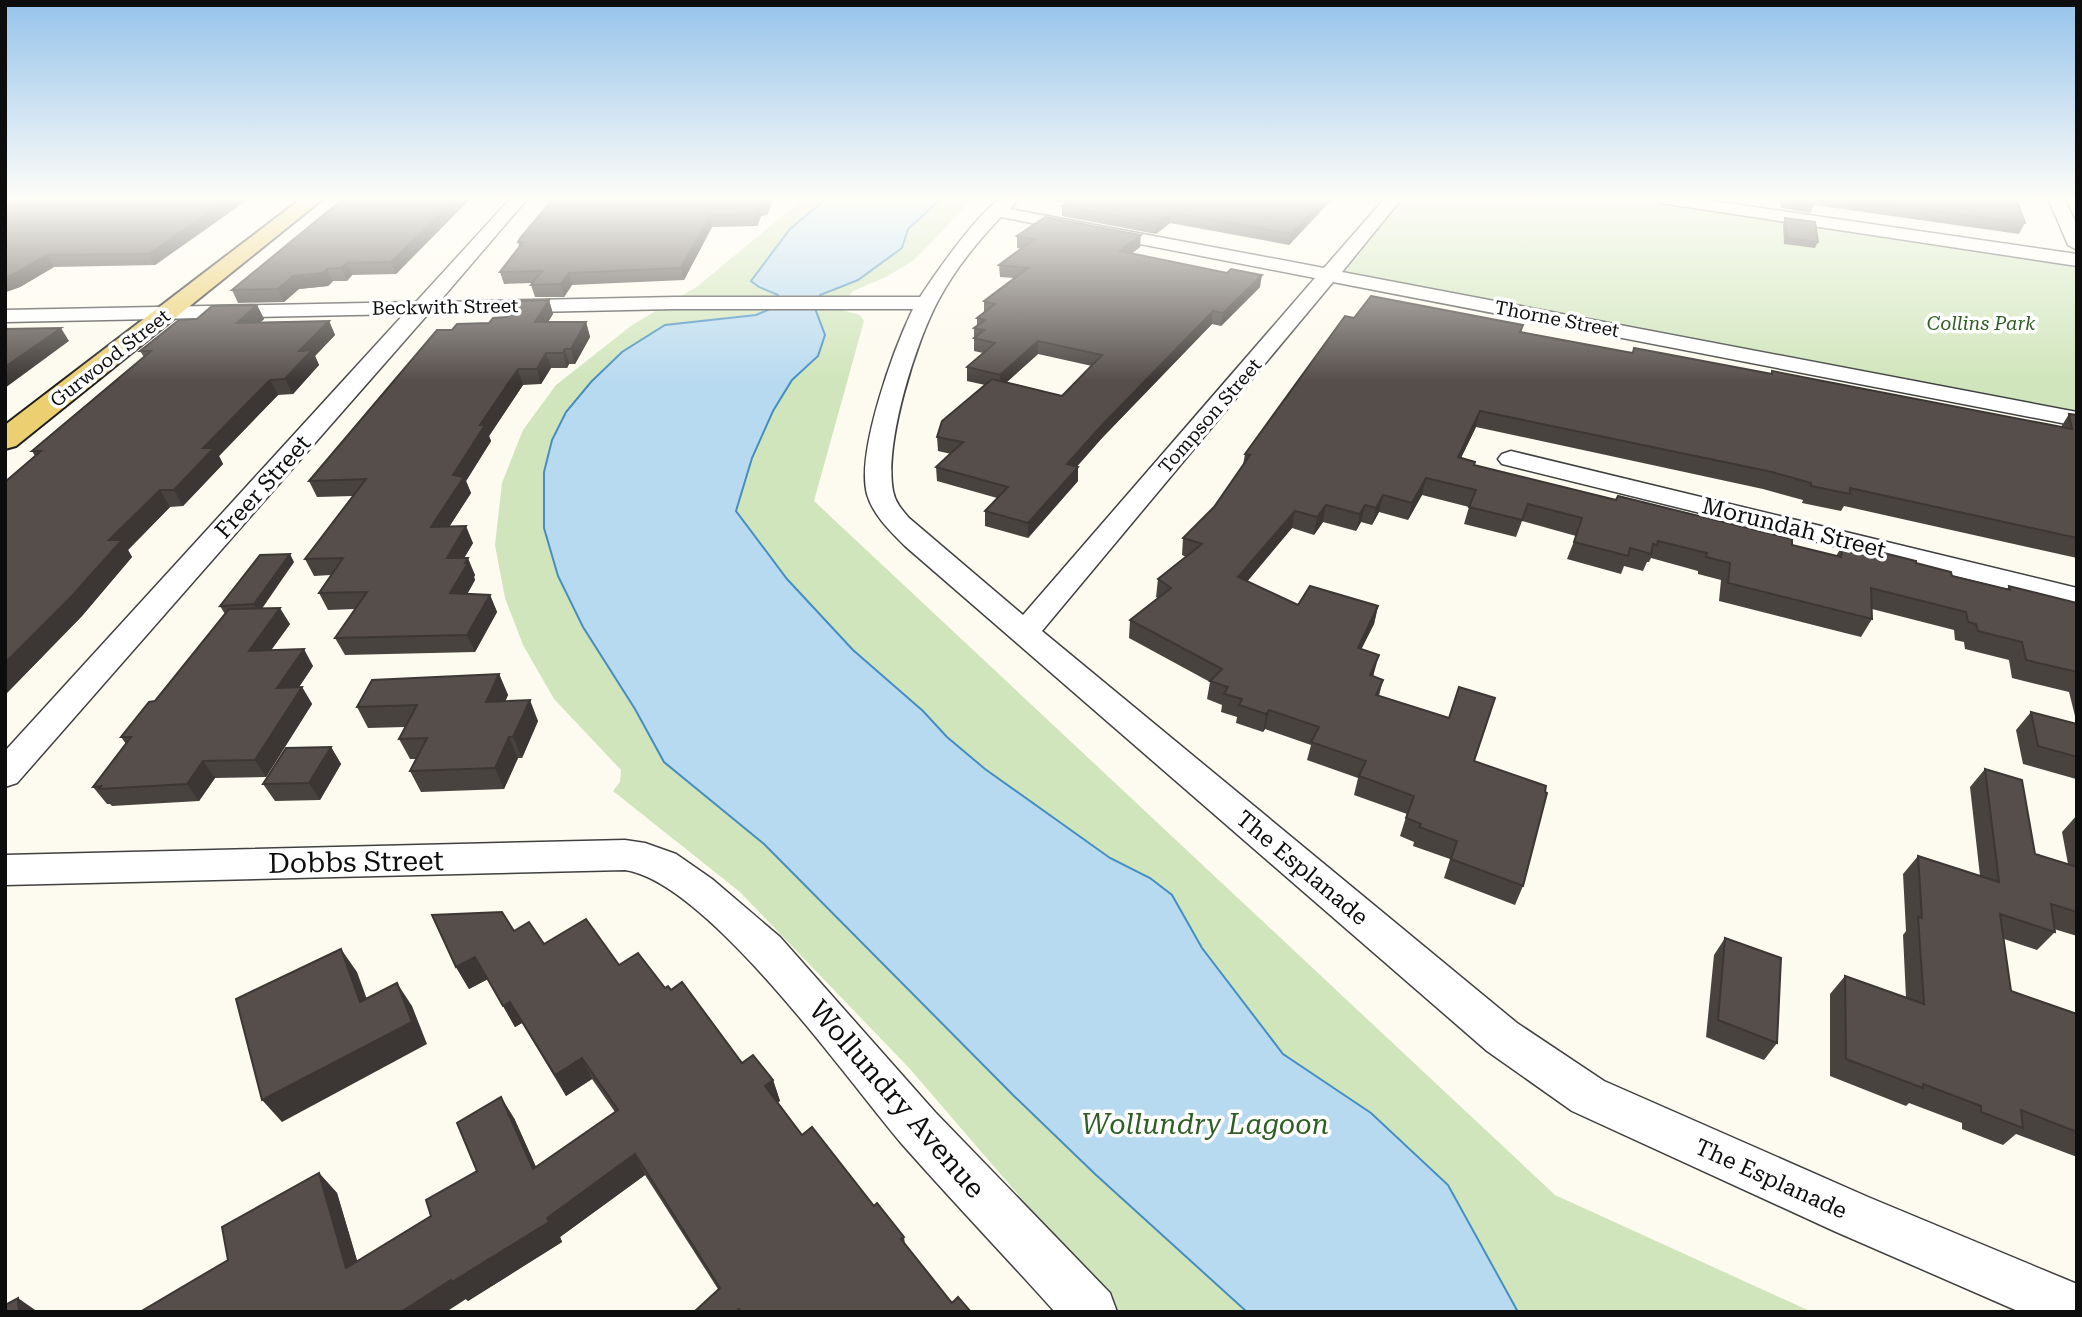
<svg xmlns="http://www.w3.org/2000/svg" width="2082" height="1317" viewBox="0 0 2082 1317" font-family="'Roboto Serif',serif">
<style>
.green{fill:#d0e5bb}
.water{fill:#b8daf0;stroke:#468ec0;stroke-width:2}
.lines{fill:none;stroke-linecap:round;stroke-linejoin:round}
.minor-casing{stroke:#404040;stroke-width:3}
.major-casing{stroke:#1e1e1e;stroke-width:4}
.minor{fill:#fff;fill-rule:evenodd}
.major{fill:#ebcf71;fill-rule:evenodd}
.wall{fill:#494340;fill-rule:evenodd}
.shaded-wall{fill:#3c3734}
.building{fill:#554e4a;stroke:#3c3734;stroke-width:2}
.labels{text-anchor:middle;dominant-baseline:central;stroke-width:7;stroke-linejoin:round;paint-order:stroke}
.far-street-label{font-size:19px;fill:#0d0d0d;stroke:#fff}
.far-park-label{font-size:19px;font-style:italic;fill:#2f5e24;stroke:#fff}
.street-label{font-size:23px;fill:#0d0d0d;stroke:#fff}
.near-street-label{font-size:28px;fill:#0d0d0d;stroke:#fff}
.near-park-label{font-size:28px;font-style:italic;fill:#2f5e24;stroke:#fff}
</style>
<rect width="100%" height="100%" fill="#fdfbef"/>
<!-- green -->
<g class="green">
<polygon points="804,198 974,198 914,260 886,277 853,291 838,309 860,315 864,321 814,501 1555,1195 1812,1312 1119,1312 910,1069 740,892 613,791 620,782 621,770 554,699 523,645 505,598 495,545 502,483 523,430 556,385 632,325 698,286"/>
<polygon points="1394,198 1661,198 2077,260 2077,419 1330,275"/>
</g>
<!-- water -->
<polygon class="water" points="827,198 942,198 908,229 902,248 858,280 820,295 816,311 825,335 818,356 792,380 773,411 752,458 736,511 787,579 853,650 923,711 947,737 985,769 1110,858 1150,878 1172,895 1202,948 1283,1054 1371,1113 1448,1185 1518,1312 1247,1312 1095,1174 1014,1096 764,844 664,762 635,709 583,627 558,576 544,528 544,472 552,440 566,412 591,382 622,352 665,325 756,315 768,310 778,295 759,287 751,281 790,229"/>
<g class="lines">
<defs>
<g id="minor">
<path d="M511,198H528L439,302L675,297H920C933,277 984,203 1004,198C1008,196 1015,198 1020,198L1010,209L1324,268L1385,198H1402L1342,272L2077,412V426L1333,282L1042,631L1517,1023L1604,1081L1868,1197L2077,1284V1312H2020L1834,1231L1572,1111L1487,1051L905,546C891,532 873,515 867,494C856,452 894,348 913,309H675L428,314L17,783L5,787V751L404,314L5,322V310L416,302ZM1001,217L1315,278L1023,615L909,518C902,510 895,502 893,491C884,443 916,341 939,299C955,269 978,241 1001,217Z"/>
<polygon points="1653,198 1692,198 2077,254 2077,266 1661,203"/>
<polygon points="2048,198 2064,198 2077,225 2077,250 2068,245"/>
<polygon points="1511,451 2077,588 2077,606 1502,464 1498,459 1502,454"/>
<path d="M625,840L645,843L676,854L712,879L780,937L935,1112L1110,1293L1117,1312H1055C1004,1255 951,1200 901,1143C845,1077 707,882 625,870L5,885V855Z"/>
</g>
<polygon id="major" points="302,198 324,198 16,446 5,449 5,425"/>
</defs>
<!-- minor casing -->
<use href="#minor" class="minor-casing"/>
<!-- major casing -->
<use href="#major" class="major-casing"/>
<!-- minor -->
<use href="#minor" class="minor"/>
<!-- major -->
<use href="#major" class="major"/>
</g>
<!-- wall -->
<g class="wall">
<polygon points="7,198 250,198 155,265 54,267 20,287 6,292 5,199"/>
<polygon points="344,198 471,198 396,274 352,275 347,281 333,281 328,286 299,289 284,302 238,303 232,290"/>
<polygon points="554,198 774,198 767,215 761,216 757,226 712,227 684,280 572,285 564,297 535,297 531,285 533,283 504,284 500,272 519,246 518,242"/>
<polygon points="1047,198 1333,198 1289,245 1170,223 1156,234 1062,216 1062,206 1066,203 1047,200"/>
<polygon points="1779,198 2016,198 2025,223 2019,234 1814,205 1810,213 1781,208 1780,198"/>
<polygon points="1785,218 1818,242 1815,248 1784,244 1783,224"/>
<path d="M1017,236L1140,247L1132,253L1260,287L1221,326L1212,324L1102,438L1077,466L1078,481L1028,538L985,526V511L997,498L937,481L936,467L951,454L938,451L937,437L985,385L967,381V367L983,353L974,351V328L977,326V318L984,312V301L1014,278L1000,277L999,265L1022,249L1017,248ZM1038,354L1092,366L1062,396L1007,382Z"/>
<polygon points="549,300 553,314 548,322 586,322 590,337 575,364 569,364 567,368 551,368 541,384 523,385 489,436 491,441 466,481 471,493 449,527 473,543 464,558 475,575 474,577 475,580 467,594 490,595 497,612 475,652 345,655 335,638 355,609 328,610 319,593 331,575 314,576 305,559 353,496 317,497 309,481 452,330 489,323 507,317"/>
<polygon points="257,305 264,319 261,322 329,321 335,335 315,356 319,365 293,394 278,395 219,456 223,464 183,506 170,507 128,550 132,557 82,616 5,695 5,482 35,456 32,451 144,357 140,351 197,319"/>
<polygon points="1354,318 1523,325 1521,332 1627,352 1771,374 1772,371 2061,427 2069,414 2077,415 2077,558 1844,506 1841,511 1802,503 1803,500 1763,489 1476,427 1461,458 1474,465 1836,556 1844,543 1916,563 1952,576 2007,589 2009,586 2077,603 2077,724 2069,692 2012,678 2009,660 1965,649 1964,642 1955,640 1954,630 1872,609 1872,619 1861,637 1845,633 1719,601 1721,580 1698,574 1698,571 1651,558 1649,562 1647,562 1643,571 1624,566 1621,574 1567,559 1576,536 1522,521 1516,537 1464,524 1469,507 1422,495 1408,520 1379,512 1372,525 1361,522 1356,531 1323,522 1314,535 1292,528 1247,581 1298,605 1378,606 1374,624 1361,649 1374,673 1373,676 1383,680 1379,696 1474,761 1523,886 1515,905 1444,878 1450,859 1413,846 1414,842 1400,836 1407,814 1354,795 1358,778 1307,760 1311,745 1265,729 1263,732 1236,723 1237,717 1221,712 1222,705 1207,699 1210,682 1129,638 1130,620 1158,598 1156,597 1158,579 1186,557 1182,555 1183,538 1214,507 1243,465 1245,454"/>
<polygon points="294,562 261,608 290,624 271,650 313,666 299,687 302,687 312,704 266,777 215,778 199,801 112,806 110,804 107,804 93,787 126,744 121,737 155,701 225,614 220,606"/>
<polygon points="499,674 508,695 505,701 538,721 522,758 518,758 504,789 421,792 410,771 416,759 410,759 399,739 405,727 368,728 357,707"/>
<polygon points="2031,712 2077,724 2077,784 2076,779 2023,764 2016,730"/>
<polygon points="331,747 341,764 320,800 275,801 263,784"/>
<polygon points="1985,769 2035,854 2068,864 2062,832 2077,815 2077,936 2054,929 2055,932 2037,950 2004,939 2011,991 2077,1014 2077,1157 2016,1134 2003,1145 1962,1129 1962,1123 1909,1103 1906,1106 1830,1076 1830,994 1845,976 1906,998 1903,935 1906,931 1903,874 1918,856 1980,876 1970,787"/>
<polygon points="514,931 544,944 619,965 665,988 742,1063 773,1080 780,1101 778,1102 802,1135 904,1237 905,1244 952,1303 971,1312 718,1289 645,1175 560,1237 562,1242 468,1301 466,1299 228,1260 319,1173 337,1193 357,1261 431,1216 477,1171 514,1118 536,1167 615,1112 592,1079 566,1096 522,1023 515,1027 488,979 469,989 456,967"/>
<polygon points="1725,938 1777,1043 1764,1060 1706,1037 1714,955"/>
</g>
<!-- shaded-wall -->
<g class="shaded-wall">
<polygon points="229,198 250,198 155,265 149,254"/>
<polygon points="456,198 471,198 396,274 391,262"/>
<polygon points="768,198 774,198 767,215 765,204"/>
<polygon points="1325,198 1333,198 1289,245 1291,234"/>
<polygon points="759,204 761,216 757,226 755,214"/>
<polygon points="1171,212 1170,223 1156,234 1157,223"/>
<polygon points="710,215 712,227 684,280 681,268"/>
<polygon points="1141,235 1140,247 1120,263 1120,251"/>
<polygon points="47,255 54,267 20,287 6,292 5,277"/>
<polygon points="347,263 352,275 347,281 341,268"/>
<polygon points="327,269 333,281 328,286 299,289 284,302 278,289 293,276"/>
<polygon points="569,273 572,285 564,297 561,284"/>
<polygon points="1262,275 1260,287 1221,326 1223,313"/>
<polygon points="549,300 553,314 539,336 535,322"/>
<polygon points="257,305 264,319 244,337 237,323"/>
<polygon points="1213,311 1212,324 1102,438 1067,478 1067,464 1103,424"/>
<polygon points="329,321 335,335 315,356 319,365 293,394 285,379 299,351"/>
<polygon points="586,322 590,337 575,364 571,349"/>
<polygon points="61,328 69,341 5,388 5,367"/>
<polygon points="1038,341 1038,354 1000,388 1000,375"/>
<polygon points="565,349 569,364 567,368 563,353"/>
<polygon points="546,353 551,368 541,384 537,369"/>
<polygon points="518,369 523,385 489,436 491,441 466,481 471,493 438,544 431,527 453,475 480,425"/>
<polygon points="270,380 278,395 219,456 223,464 183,506 174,490 203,448"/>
<polygon points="1480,411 1476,427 1453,474 1458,457"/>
<polygon points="1078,467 1078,481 1028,538 1028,523"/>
<polygon points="1426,478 1422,495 1408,520 1412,503"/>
<polygon points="160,490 170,507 128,550 132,557 82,616 5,695 5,663 109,540"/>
<polygon points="1383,495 1379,512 1372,525 1376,508"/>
<polygon points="1326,505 1323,522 1314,535 1317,517"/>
<polygon points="1365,505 1361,522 1356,531 1360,514"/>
<polygon points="1295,511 1292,528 1236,595 1238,577"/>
<polygon points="466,526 473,543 454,575 447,558"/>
<polygon points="290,554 294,562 259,613 254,604"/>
<polygon points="468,558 475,575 474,577 475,580 458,611 450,593"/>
<polygon points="490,595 497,612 475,652 467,635"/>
<polygon points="1378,606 1374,624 1353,666 1358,648"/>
<polygon points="280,608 290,624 259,667 249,651"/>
<polygon points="304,649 313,666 287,705 277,688"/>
<polygon points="1379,655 1374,673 1366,694 1370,675"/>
<polygon points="499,674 508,695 496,723 486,702"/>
<polygon points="302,687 312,704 266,777 255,760"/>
<polygon points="530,700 538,721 522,758 513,737"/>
<polygon points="1269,710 1265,729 1263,732 1266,714"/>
<polygon points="509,737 518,758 504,789 495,768"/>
<polygon points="331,747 341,764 320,800 309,783"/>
<polygon points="203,761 215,778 199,801 187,784"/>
<polygon points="341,949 357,972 376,1024 360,1002"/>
<polygon points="475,957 488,979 469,989 456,967"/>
<polygon points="397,983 412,1006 427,1044 282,1122 262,1100"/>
<polygon points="510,1002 522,1023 515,1027 503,1006"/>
<polygon points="582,1058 592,1079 566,1096 555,1075"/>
<polygon points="773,1080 780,1101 772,1106 765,1086"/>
<polygon points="501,1097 514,1118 546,1189 533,1169"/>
<polygon points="635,1154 645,1175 560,1237 562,1242 468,1301 466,1299 446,1312 401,1312 547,1218"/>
<polygon points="319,1173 337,1193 365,1287 346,1268"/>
<polygon points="18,1298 38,1312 19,1312"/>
</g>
<!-- building -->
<g class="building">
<polygon points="7,198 229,198 149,254 47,255 12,275 5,277 5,199"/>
<polygon points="344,198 456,198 391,262 347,263 341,268 327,269 323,273 293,276 278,289 232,290"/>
<polygon points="554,198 768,198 765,204 759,204 755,214 710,215 681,268 569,273 561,284 531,285 542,271 500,272 523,242 518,242 521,237"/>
<polygon points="1074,198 1325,198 1291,234 1171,212 1157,223 1062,206"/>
<polygon points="1786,198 1815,198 1815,202"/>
<polygon points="1840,198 2016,198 2025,223"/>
<polygon points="1045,217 1141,235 1120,251 1227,273 1231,269 1262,275 1223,313 1213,311 1103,424 1067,464 1078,467 1028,523 985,511 1008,487 936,467 963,442 937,437 942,421 992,379 1062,396 1102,355 1038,341 1000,375 967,367 995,343 974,338 984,330 974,328 985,320 977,318 995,304 984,301 1028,268 999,265 1034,239 1017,236"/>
<polygon points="1785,218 1815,222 1818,242 1787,238"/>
<polygon points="1371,296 1523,325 1520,332 1627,352 1633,353 1634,348 1772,374 1772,371 2072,429 2069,414 2077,415 2077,538 1850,488 1850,494 1811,486 1811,483 1772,472 1480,411 1458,457 1475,462 1474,465 1616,500 1618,496 1792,539 1792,545 1841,557 1844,543 1916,561 1916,563 1951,572 1952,576 2010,590 2009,586 2077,603 2077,672 2026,660 2022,642 1978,631 1976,624 1968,622 1966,612 1871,588 1872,619 1728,583 1730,563 1706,557 1707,553 1658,541 1657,545 1653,544 1651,554 1630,548 1628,556 1574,542 1582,518 1528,504 1522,520 1469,507 1476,490 1426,478 1412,503 1383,495 1376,508 1365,505 1360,514 1326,505 1317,517 1295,511 1238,577 1298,605 1310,586 1378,606 1358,648 1379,655 1370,675 1383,680 1376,695 1449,718 1459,687 1495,698 1474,761 1546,786 1545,792 1547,793 1523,886 1451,859 1457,841 1419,827 1421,824 1406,818 1414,796 1359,776 1366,761 1311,742 1319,727 1269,710 1266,714 1239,705 1242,699 1224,694 1228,687 1210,681 1222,669 1130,620 1171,588 1158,579 1202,544 1183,538 1214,507 1250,455 1245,454 1345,316 1354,318"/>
<polygon points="549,300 535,322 586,322 571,349 565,349 563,353 546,353 537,369 518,369 480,425 485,425 453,475 464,477 431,527 466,526 447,558 468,558 465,563 468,563 450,593 490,595 467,635 335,638 367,592 319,593 343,558 305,559 366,479 309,481 437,330 452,330 457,324 489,323 493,318 507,317 519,301"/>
<polygon points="257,305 237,323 329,321 299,351 312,350 285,379 270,380 203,448 214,448 174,490 160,490 109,540 122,540 70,598 5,663 5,482 41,451 32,451 151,351 140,351 179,320 197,319 212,306"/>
<polygon points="61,328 5,367 5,329"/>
<polygon points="290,554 254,604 220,606 260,555"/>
<polygon points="280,608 249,651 304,649 277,688 302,687 255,760 203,761 187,784 99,789 101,786 93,787 131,737 121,737 149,702 155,701 229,609"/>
<polygon points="499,674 486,702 530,700 513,737 509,737 495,768 410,771 427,738 399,739 417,705 357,707 372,680"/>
<polygon points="2031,712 2077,724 2077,757 2038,746"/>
<polygon points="331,747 309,783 263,784 286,748"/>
<polygon points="1985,769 2022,780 2035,854 2077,867 2077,912 2051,904 2055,932 2000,914 2011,991 2077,1014 2077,1132 2021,1110 2023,1128 1981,1112 1981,1106 1923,1084 1923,1088 1846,1059 1845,976 1924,1004 1918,917 1922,918 1918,856 1999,882"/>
<polygon points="502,912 514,931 529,922 544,944 586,919 619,965 638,953 665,988 668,986 671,990 682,982 742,1063 753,1055 773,1080 765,1086 802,1135 812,1127 874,1206 877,1203 904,1237 901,1239 952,1303 958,1297 971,1312 740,1312 739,1309 736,1312 694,1312 720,1288 635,1154 547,1218 549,1222 452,1282 451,1280 401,1312 140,1312 228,1260 222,1227 319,1173 346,1268 431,1216 426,1200 477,1171 457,1123 501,1097 533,1169 618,1110 582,1058 555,1075 510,1002 503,1006 475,957 456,967 432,915"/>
<polygon points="1725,938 1781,958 1777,1043 1718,1020"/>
<polygon points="341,949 360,1002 397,983 412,1022 262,1100 236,999"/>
<polygon points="18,1298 19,1312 5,1312 5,1305"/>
</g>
<!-- sky -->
<linearGradient id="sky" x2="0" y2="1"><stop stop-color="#95c3eb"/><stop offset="0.52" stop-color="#fefdf8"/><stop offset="1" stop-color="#fefdf8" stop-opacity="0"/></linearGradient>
<rect width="2082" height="382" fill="url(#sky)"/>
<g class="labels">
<!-- far-street labels -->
<g class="far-street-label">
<text transform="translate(445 307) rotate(-1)">Beckwith Street</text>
<text transform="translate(1557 319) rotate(11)">Thorne Street</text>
<text transform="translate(110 358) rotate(-38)">Gurwood Street</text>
<text transform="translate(1210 416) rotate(-49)">Tompson Street</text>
</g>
<!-- far-park labels -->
<g class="far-park-label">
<text x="1981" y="323">Collins Park</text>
</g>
<!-- street labels -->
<g class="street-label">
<text transform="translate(263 487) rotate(-48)">Freer Street</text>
<text transform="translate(1794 528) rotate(14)">Morundah Street</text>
<text transform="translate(1302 868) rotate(40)">The Esplanade</text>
<text transform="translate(1771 1179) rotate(24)">The Esplanade</text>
</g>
<!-- near-street labels -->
<g class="near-street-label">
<text transform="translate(356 862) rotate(-1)">Dobbs Street</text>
<text transform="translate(897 1099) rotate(49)">Wollundry Avenue</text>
</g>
<!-- near-park labels -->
<g class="near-park-label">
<text x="1205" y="1124">Wollundry Lagoon</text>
</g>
</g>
<!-- border -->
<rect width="2082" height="1317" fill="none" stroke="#0d0d0d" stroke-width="14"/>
</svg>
